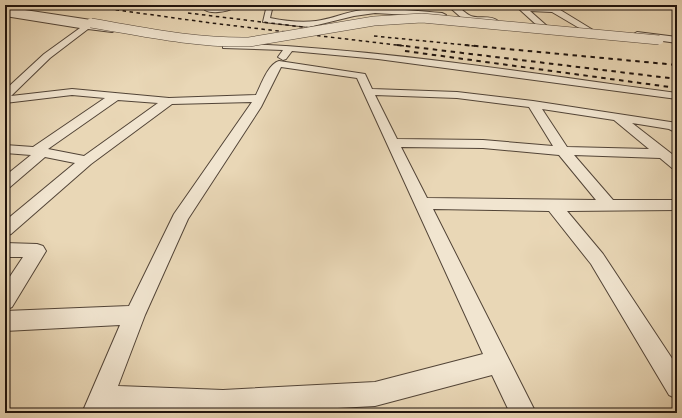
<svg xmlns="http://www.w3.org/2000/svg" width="682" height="418" viewBox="0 0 682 418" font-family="Vollkorn,serif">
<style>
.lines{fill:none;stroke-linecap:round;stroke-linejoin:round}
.minor-casing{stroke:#524437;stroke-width:2}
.tertiary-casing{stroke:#524437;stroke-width:2}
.minor{fill:#f1e5d0;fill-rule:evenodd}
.tertiary{fill:#f1e5d0;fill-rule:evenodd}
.rail-far1{stroke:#1f130d;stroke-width:1.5;stroke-dasharray:3.5 3.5;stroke-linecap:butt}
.rail{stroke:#1f130d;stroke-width:2;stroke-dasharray:4.5 4.5;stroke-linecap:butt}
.tertiary-bridge-casing{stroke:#524437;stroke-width:10;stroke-linecap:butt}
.tertiary-bridge{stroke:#f1e5d0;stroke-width:9}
</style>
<rect width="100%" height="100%" fill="#e9d7b6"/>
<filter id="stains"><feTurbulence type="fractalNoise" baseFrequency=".005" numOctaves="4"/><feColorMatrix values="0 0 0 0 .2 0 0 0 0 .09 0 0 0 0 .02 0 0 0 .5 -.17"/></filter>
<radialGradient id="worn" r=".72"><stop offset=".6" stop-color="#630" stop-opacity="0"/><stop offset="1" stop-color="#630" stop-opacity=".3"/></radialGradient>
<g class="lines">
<defs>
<g id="minor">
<polygon points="176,5 184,5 178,9 174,7"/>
<path d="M225,5H231L233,8C227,12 211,14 205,10Z"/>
<path d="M267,5H273L270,18C285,21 301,23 316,21C332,19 346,12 362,10C389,7 415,11 442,13L446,15L442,17L375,13L354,16L309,27L263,22Z"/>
<polygon points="520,5 524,7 557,8 593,30 586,32 552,12 530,11 547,26 540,28 518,8 518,6"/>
<path d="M5,12L85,24L91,21L95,23L93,25L112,28L116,30L112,32L88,29L50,58L11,96L72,89L169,98L256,95C261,85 268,64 279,61L365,74L372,89L457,92L533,101L677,123V133L669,129L632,123L677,158V169L672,168L660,158L574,155L613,200H677V210L567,211L603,254L677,366V399L669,395L591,264L549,211L433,209L536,413H510L492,375L375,406L247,413L109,410L108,413H82L120,325L5,331V311L129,306L174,214L252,102L172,104L91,164L11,234L5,236V221L75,163L45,157L10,187L5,189V176L31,155L5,153V145L33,147L105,98L72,95L5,103V90L44,54L80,28L5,16ZM281,67L357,78L483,354L375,382L223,390L118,386L145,315L188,219L261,107ZM375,95L457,98L529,107L553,146L483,140L397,139ZM118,100L158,103L84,156L48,149ZM542,109L614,120L649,149L567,147ZM401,147L483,148L559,155L596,200L427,198Z"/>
<path d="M226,43C377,48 527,73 677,93V99L378,59L292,51L286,59L283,60L278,57L283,50L223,48V44Z"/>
<polygon points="5,243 37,244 43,246 46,251 12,307 5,310 5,284 23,257 5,257"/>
</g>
<g id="tertiary">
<path d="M447,5C461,5 459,9 469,15C477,20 490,14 498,21L493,24L464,20Z"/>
<polygon points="5,7 91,20 96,23 91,26 5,13"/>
<polygon points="637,32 677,37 677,43 634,37 632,35"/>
</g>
</defs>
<!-- minor casing -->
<use href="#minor" class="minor-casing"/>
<!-- tertiary casing -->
<use href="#tertiary" class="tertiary-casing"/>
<!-- minor -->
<use href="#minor" class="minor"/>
<!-- tertiary -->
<use href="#tertiary" class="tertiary"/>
<!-- rail-far1 -->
<g class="rail-far1">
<polyline points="81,5 211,23 405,46"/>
<polyline points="188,13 311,28"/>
<polyline points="374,36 475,46"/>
</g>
<!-- rail -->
<g class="rail">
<polyline points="397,45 677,79"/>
<polyline points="465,45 677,65"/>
<polyline points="405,51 677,88"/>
</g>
<defs>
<path id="tertiary-bridge" d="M91,23C144,32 195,43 249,42L374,21L422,18L659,40"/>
</defs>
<!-- tertiary-bridge casing -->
<use href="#tertiary-bridge" class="tertiary-bridge-casing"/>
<!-- tertiary-bridge -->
<use href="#tertiary-bridge" class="tertiary-bridge"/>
</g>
<!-- margin -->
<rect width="682" height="418" fill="none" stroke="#e9d7b6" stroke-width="20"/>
<rect x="6" y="6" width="670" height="406" fill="none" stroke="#1f130d" stroke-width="2"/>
<rect x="10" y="10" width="662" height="398" fill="none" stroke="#1f130d"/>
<rect width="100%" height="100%" filter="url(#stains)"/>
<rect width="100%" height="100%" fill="url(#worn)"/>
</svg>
